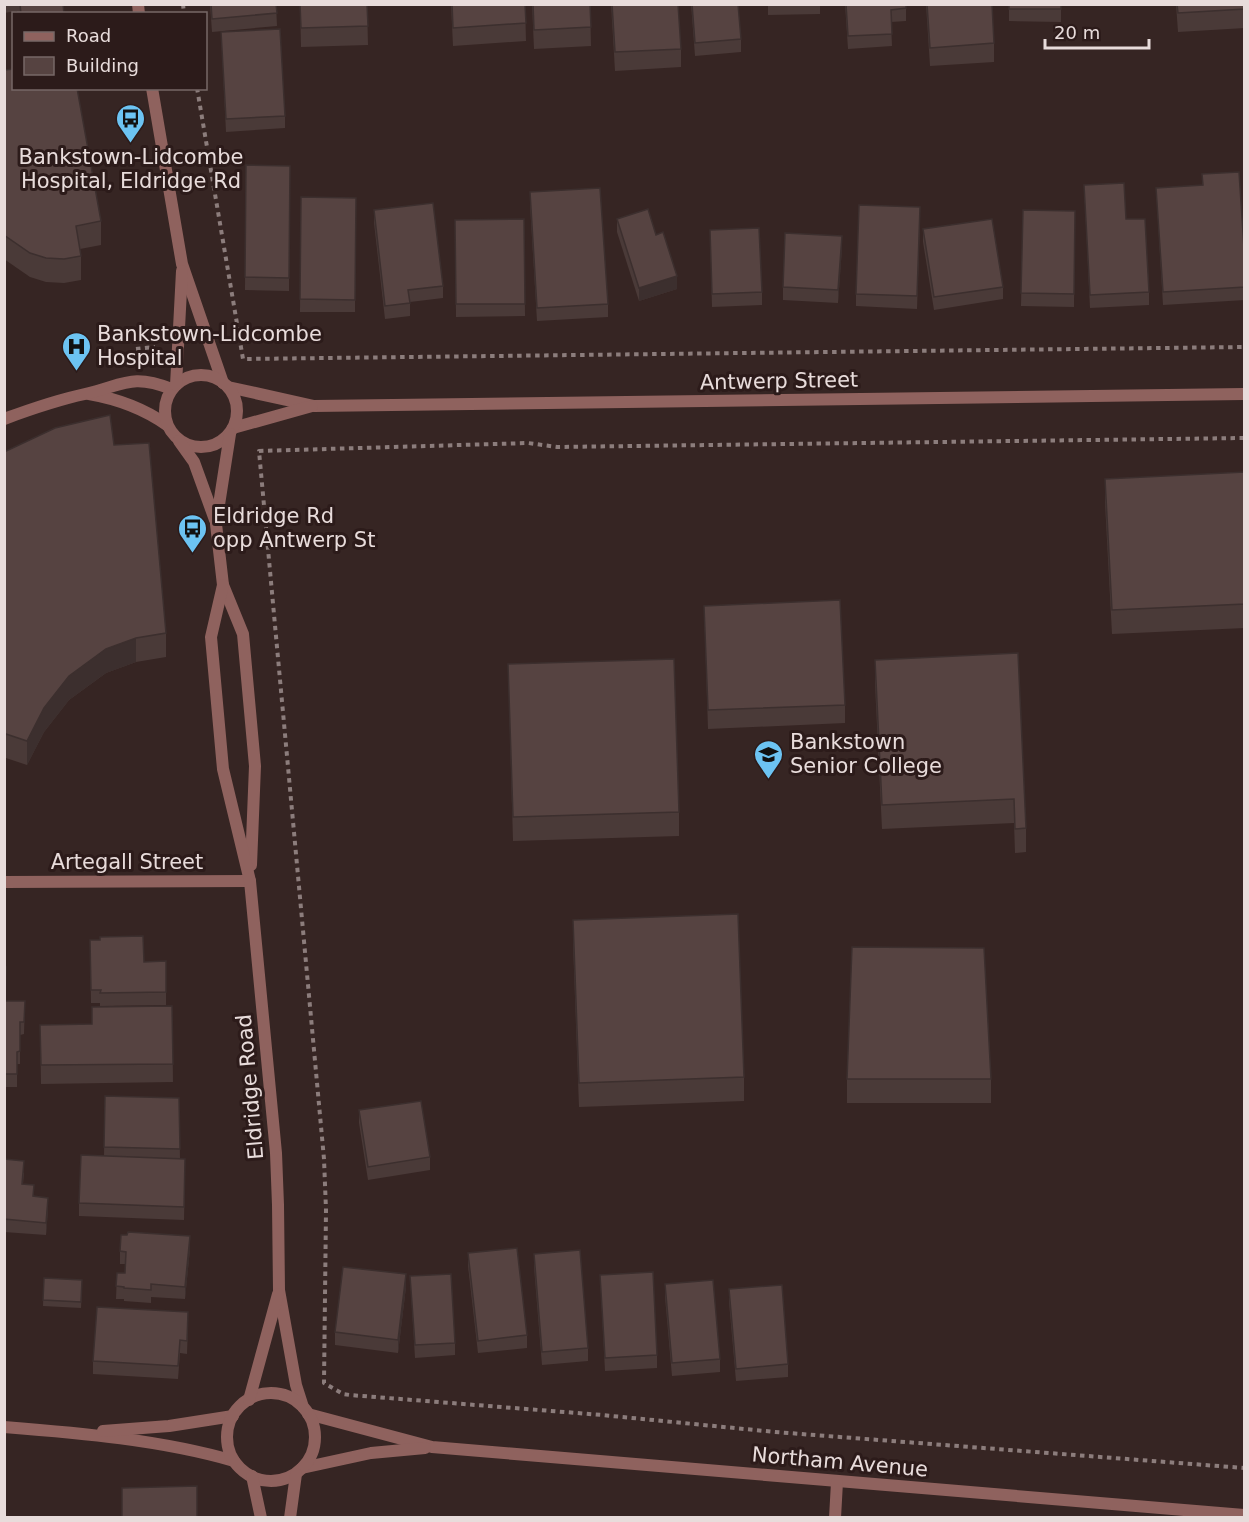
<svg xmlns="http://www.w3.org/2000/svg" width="1249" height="1522" viewBox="0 0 1249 1522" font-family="'DejaVu Sans',sans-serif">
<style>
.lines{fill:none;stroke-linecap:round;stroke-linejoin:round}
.path{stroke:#8c7d7c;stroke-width:4;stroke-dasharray:4.5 4.5;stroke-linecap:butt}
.service{stroke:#8f625e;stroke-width:12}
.minor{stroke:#8f625e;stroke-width:12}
.tertiary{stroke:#8f625e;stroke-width:12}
.wall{fill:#4a3a38}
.shaded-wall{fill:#3c2f2e}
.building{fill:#564341;stroke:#3c2f2e;stroke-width:1.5}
.labels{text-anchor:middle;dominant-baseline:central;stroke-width:6;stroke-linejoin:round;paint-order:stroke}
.poi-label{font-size:21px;fill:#e8dcdb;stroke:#2c1b1a;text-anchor:start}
.street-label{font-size:21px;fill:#e8dcdb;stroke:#2c1b1a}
</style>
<rect width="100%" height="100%" fill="#362523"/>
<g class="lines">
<!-- path -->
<g class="path">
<polyline points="183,4 184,14"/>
<polyline points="197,88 243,359 1244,347"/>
<polyline points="136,349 155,347"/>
<polyline points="1244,438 557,447 528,443 259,451 324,1159 326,1210 324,1383 343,1394 350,1395 602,1415 775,1432 1244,1468"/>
</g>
<!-- service -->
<g class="service">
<path d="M89,394C118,399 143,408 167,425"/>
<path d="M4,419C31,409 57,400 85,394C124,385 131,373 172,389"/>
</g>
<!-- minor -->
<g class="minor">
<polyline points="228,387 314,406 1244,394"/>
<polyline points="233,428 312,406"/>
<polyline points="4,882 250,881"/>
<polyline points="308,1414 432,1447 1244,1515"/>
<path d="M4,1427C80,1433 162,1440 234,1461"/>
<polyline points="103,1431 169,1426 233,1416"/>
<polyline points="302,1468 371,1453 425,1448"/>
<polyline points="835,1518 837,1482"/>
</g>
<!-- tertiary -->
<g class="tertiary">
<polyline points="138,4 139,14"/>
<polyline points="152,88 182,264 223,383"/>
<circle cx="201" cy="411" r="36"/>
<polyline points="176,385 182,271"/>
<polyline points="230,434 216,524 223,585 243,634 255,766 251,865"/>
<polyline points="179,441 194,462 215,520"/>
<polyline points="223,585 211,637 223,769 250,881 276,1153 278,1205 279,1290 296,1385 303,1407"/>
<circle cx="271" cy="1437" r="44"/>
<polyline points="249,1400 278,1294"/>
<polyline points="252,1476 261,1518"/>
<polyline points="290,1518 296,1474"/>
</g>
</g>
<!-- wall -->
<g class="wall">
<polygon points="4,4 63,4 64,14 17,14 17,11 4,13"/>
<polygon points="210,4 276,4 277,26 212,32"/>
<polygon points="300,4 367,4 368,45 301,47"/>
<polygon points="375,4 429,4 429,6"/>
<polygon points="451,4 525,4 526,41 453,46"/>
<polygon points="532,4 590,4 591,46 534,49"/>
<polygon points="611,4 678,4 681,49 681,67 615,71"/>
<polygon points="691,4 738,4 741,39 741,52 695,56"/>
<polygon points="768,4 820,4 820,14 768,15"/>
<polygon points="845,4 906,4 906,21 891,22 892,46 848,49"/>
<polygon points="926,4 992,4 994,43 994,62 930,66"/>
<polygon points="1009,4 1061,4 1061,22 1009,21"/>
<polygon points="1176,4 1245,4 1245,28 1178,32"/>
<polygon points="221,32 285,116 285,128 226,132"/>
<polygon points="4,70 101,221 101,245 80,249 81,256 81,280 64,283 46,282 30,277 4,259"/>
<polygon points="246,165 290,166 289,291 245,290"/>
<polygon points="1202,174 1245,263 1245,300 1163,305 1156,188 1202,185"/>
<polygon points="1084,185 1126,219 1149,292 1149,305 1090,308"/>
<polygon points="530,192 608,304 608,317 537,321 530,205"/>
<polygon points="301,197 356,198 355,312 300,312"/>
<polygon points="374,210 443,286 443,298 410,302 410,316 385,319 374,223"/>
<polygon points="1023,210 1075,211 1074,307 1021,306"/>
<polygon points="524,219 525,316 456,317 455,220"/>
<polygon points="617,219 677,289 639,301 617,232"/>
<polygon points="920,220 917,309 856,306 856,294"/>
<polygon points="923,229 1003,287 1003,299 934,310 923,242"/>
<polygon points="710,230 762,292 762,305 712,307"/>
<polygon points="842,248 838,303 783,300 783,287"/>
<polygon points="114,445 166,633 166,657 136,662 106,673 69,700 44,732 27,765 6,758 4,452"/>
<polygon points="1245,472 1245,628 1112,634 1105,503 1105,479"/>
<polygon points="704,606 845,705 845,723 708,729"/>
<polygon points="1018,653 1026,828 1026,852 1015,853 1014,823 882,829 875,684 875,660"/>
<polygon points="508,664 679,812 679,836 513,841"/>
<polygon points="573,920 744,1077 744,1101 579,1107 573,944"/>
<polygon points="90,940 144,962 166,961 166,1005 100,1006 100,1003 91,1003"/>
<polygon points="4,967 5,1001 25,1001 24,1034 20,1035 20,1064 17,1064 17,1087 4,1087"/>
<polygon points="172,1006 173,1082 41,1084 40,1025 92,1024 92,1007"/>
<rect x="847" y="1079" width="144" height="24"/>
<polygon points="105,1096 179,1098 180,1159 185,1172 184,1220 79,1216 79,1203 104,1156"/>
<polygon points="359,1110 430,1157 430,1170 368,1180 359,1123"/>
<polygon points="4,1159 24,1173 23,1184 48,1210 46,1235 4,1232"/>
<polygon points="190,1249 185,1299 151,1297 151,1303 124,1301 124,1299 116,1299 117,1273 125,1273 125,1264 120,1264 120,1251"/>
<polygon points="468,1253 527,1335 527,1348 478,1353 468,1266"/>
<polygon points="534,1254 588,1348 588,1361 542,1365 534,1267"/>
<polygon points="600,1275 657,1355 657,1368 605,1371"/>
<polygon points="410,1276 455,1343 455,1355 415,1358"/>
<polygon points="44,1278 82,1287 81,1308 43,1306"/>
<polygon points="665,1284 720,1359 720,1372 672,1376 665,1297"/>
<polygon points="406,1287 398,1353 335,1345 335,1332"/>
<polygon points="729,1289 788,1364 788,1377 736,1381 729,1302"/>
<polygon points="188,1325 187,1354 180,1353 178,1379 93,1374 93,1361"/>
</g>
<!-- shaded-wall -->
<g class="shaded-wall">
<polygon points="842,236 842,248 838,303 838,290"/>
<polygon points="677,276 677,289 639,301 639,288"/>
<polygon points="136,638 136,662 106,673 69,700 44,732 27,765 27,741 44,708 69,676 106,649"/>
<polygon points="6,734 6,758 4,764 4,740"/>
<polygon points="48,1198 48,1210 46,1235 46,1223"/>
<polygon points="190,1236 190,1249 185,1299 185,1287"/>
<polygon points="406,1274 406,1287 398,1353 398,1340"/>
</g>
<!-- building -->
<g class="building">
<polygon points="20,4 63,4 64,14 21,14"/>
<polygon points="211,4 276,4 277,13 212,19"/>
<polygon points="300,4 367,4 368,26 301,28"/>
<polygon points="452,4 525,4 526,23 453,28"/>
<polygon points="533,4 590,4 591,27 534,30"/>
<polygon points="612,4 678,4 681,49 615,52"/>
<polygon points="692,4 738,4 741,39 695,43"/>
<polygon points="846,4 906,4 906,8 891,10 892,34 848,36"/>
<polygon points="927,4 992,4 994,43 930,48"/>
<rect x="1009" y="4" width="52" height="5"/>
<polygon points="1177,4 1245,4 1245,9 1178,13"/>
<polygon points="280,29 285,116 226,119 221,32"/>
<polygon points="14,69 14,88 77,88 101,221 76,226 81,256 64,259 46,258 30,253 4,235 4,70"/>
<polygon points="246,165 290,166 289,278 245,277"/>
<polygon points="1239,172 1245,263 1245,287 1163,292 1156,188 1203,185 1202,174"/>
<polygon points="1124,183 1126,219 1145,219 1149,292 1090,295 1084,185"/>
<polygon points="600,188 608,304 537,308 530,192"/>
<polygon points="301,197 356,198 355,300 300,299"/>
<polygon points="433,203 443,286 408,290 410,303 385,306 374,210"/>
<polygon points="859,205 920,207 917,296 856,294"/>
<polygon points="648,209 656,235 663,232 677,276 639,288 617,219"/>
<polygon points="1023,210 1075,211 1074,294 1021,293"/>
<polygon points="524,219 525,304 456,304 455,220"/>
<polygon points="992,219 1003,287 934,297 923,229"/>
<polygon points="759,228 762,292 712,294 710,230"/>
<polygon points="785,233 842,236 838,290 783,287"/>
<polygon points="110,415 114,445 149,443 166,633 136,638 106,649 69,676 44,708 27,741 6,734 4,740 4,452 55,428"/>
<polygon points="1245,472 1245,604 1112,610 1105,479"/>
<polygon points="840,600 845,705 708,710 704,606"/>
<polygon points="1018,653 1026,828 1015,829 1014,799 882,805 875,660"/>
<polygon points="674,659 679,812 513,817 508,664"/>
<polygon points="738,914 744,1077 579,1083 573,920"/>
<polygon points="143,936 144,962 166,961 166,992 100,993 101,990 91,990 90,940 100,940 100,937"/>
<polygon points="852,947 984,948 991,1079 847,1079"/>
<polygon points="4,967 6,967 5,1001 4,1001"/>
<polygon points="4,1001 25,1001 24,1022 20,1022 20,1051 17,1052 17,1074 4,1074"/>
<polygon points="172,1006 173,1064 41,1065 40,1025 92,1024 92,1007"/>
<polygon points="105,1096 179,1098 180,1149 104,1147"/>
<polygon points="421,1101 430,1157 368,1167 359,1110"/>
<polygon points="81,1155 185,1159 184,1207 79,1203"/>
<polygon points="4,1159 24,1161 22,1184 34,1185 33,1196 48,1198 46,1223 4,1219"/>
<polygon points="128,1232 190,1236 185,1287 151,1284 151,1290 124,1288 124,1287 116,1286 117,1273 125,1273 126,1252 120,1251 121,1235 127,1235"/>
<polygon points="517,1248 527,1335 478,1341 468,1253"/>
<polygon points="580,1250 588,1348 542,1352 534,1254"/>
<polygon points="343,1267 406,1274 398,1340 335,1332"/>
<polygon points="653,1272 657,1355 605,1358 600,1275"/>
<polygon points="451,1274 455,1343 415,1345 410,1276"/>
<polygon points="44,1278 82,1280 81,1302 43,1300"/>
<polygon points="713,1280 720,1359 672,1363 665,1284"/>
<polygon points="782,1285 788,1364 736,1369 729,1289"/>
<polygon points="97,1307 188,1312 187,1341 180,1340 178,1366 93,1361"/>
<polygon points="197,1486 197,1518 122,1518 122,1488"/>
</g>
<!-- icons -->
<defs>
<symbol id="bus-pin" viewBox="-11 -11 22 30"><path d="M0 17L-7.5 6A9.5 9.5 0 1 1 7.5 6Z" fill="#6cc3f2" stroke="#2c1b1a"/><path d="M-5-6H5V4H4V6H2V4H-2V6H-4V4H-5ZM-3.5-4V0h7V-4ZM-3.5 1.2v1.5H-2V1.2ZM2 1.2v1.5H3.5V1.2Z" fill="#111"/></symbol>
<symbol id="hospital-pin" viewBox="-11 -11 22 30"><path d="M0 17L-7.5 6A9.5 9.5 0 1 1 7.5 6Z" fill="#6cc3f2" stroke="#2c1b1a"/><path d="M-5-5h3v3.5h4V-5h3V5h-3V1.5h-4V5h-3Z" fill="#111"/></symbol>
<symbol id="school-pin" viewBox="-11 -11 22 30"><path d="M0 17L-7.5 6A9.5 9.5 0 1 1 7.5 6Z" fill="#6cc3f2" stroke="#2c1b1a"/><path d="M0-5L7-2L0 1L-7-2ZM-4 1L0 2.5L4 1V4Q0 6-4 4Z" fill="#111"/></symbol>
</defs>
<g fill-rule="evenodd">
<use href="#bus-pin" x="114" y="102" width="33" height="45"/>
<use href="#hospital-pin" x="60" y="330" width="33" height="45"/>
<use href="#bus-pin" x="176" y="512" width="33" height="45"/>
<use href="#school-pin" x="752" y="738" width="33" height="45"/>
</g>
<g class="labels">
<!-- poi labels -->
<g class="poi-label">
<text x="131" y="157" text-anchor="middle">Bankstown-Lidcombe<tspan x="131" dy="24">Hospital, Eldridge Rd</tspan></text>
<text x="97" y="334">Bankstown-Lidcombe<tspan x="97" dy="24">Hospital</tspan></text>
<text x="213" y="516">Eldridge Rd<tspan x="213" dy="24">opp Antwerp St</tspan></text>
<text x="790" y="742">Bankstown<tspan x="790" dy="24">Senior College</tspan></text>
</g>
<!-- street labels -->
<g class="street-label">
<text transform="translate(779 381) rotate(-1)">Antwerp Street</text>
<text x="127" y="862">Artegall Street</text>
<text transform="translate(250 1087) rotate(-95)">Eldridge Road</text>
<text transform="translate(840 1462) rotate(5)">Northam Avenue</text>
</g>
</g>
<!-- border -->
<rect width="1249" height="1522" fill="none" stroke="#e8dcdb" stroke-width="12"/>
<!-- legend -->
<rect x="12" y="12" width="195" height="78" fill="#2c1b1a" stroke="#776867" stroke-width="1.5"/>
<rect x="24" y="32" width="30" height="9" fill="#8f625e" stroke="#776867" stroke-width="1.5"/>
<text x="66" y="42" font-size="18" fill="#e8dcdb">Road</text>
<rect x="24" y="57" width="30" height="18" fill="#564341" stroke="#776867" stroke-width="1.5"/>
<text x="66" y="72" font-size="18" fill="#e8dcdb">Building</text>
<!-- scale -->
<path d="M1045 39v9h104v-9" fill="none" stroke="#e8dcdb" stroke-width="3"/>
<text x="1054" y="39" font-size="18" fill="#e8dcdb" stroke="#2c1b1a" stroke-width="4.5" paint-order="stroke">20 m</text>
</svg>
